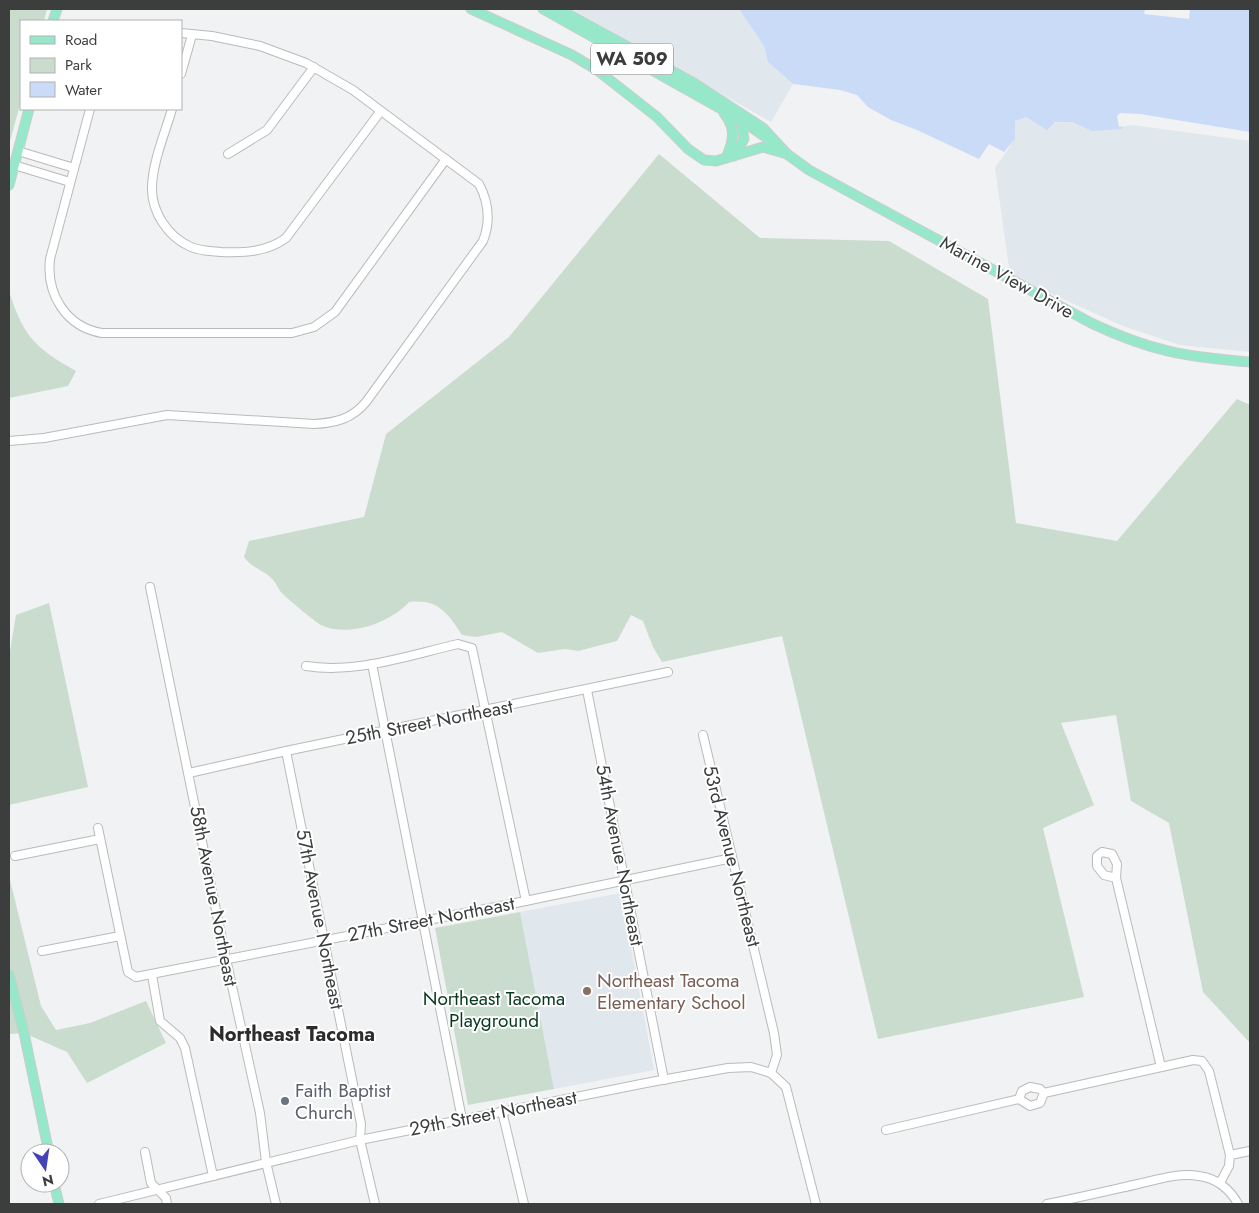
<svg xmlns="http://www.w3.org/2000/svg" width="1259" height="1213" viewBox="0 0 1259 1213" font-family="Jost,sans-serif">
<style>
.built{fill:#e0e7ed}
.green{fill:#cadcce}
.water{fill:#cadbf7}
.pier{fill:#f1f2f3}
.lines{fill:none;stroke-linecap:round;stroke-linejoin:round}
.minor-casing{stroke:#b9babb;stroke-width:10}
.major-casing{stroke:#cccdcd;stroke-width:11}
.minor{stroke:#fff;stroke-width:8}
.major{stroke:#97e8cb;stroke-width:9}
.education-dot{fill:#8d6e63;stroke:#fff;stroke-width:2}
.worship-dot{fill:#6b7280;stroke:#fff;stroke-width:2}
.labels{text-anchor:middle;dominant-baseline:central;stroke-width:4;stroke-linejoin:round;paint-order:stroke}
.shield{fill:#fff;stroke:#767777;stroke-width:1}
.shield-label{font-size:18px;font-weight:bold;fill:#3c3d3d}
.street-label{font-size:19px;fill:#3c3d3d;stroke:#fff}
.education-label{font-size:19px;fill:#785e54;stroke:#fff;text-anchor:start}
.park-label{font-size:19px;fill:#073a1d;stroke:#fff}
.worship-label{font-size:19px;fill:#5b616d;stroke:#fff;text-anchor:start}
.neighbourhood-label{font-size:20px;font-weight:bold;fill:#2c2c2d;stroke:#fff}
</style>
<rect width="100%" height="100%" fill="#f1f2f3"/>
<!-- built -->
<g class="built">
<polygon points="572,9 739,9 764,46 768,62 793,84 771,122"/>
<polygon points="1026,117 1035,123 1072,122 1093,131 1123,123 1250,138 1250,352 1180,345 1123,326 1010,275 995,168 1015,139 1015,121"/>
<polygon points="621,893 654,1070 554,1089 520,912"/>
</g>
<!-- green -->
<g class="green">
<polygon points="9,9 47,9 44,21 21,21 21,101 9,145"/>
<path d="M659,154L760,238L889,241L988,299L1016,523L1117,541L1237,399L1250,405V1043L1203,992L1169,823L1131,801L1116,715L1061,723L1094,805L1043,828L1084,997L878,1039L782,636L662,662L653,647L643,621L631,615L617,641L578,651L565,649L538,653L502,632L476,637L462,635C447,612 438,599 409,602C390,623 348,638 321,625C314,621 285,597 280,591C278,587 276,584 274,581C266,570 252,569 244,557L249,541L364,517L386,434L509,337Z"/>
<path d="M9,291C23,336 35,348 76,371L68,386L9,398Z"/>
<polygon points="49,603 88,787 9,805 9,657 16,615"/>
<polygon points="9,876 41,1006 56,1030 90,1023 146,1001 166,1043 87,1083 67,1052 24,1033 9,1034"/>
<polygon points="520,912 554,1089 468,1105 435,928"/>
</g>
<!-- water -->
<polygon class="water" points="739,9 1250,9 1250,138 1124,123 1122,129 1092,131 1072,122 1055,122 1047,130 1026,117 1015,121 1015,139 1004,152 989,144 979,159 917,130 891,120 868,107 857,95 840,90 793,84 768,62 764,46"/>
<!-- pier -->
<g class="pier">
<polygon points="1145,9 1190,9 1189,19 1144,14"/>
<polygon points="1120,113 1140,114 1250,132 1250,141 1133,125 1119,127 1117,116"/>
</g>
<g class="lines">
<defs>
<g id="minor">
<polyline points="181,74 192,35"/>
<path d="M90,109L50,259C46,294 66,327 102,333H292L314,327L335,312L446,159"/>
<path d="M172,109C165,133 153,161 152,186C151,212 168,237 191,247C200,251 211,251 221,252C244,253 267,252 286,238L380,112"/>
<polyline points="18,151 74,168"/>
<polyline points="228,154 267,130 314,67"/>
<polyline points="14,165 70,182"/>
<path d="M9,441L44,438L167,415L314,424C335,423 352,419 366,402L483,241C491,221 489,203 479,184L353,90L306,63L260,46L212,36L181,33"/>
<polyline points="150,587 226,959 260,1113 266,1162 276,1204"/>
<polyline points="372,664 462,1119"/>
<path d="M306,666C357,674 410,655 458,644L472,648L526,901"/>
<polyline points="587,690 664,1080"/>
<polyline points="703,735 774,1033 777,1055 771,1073"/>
<polyline points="286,751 361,1124 360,1140 375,1204"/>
<polyline points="189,773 286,751 668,672"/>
<polyline points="98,828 128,972 136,977 511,904 732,858"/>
<polyline points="15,856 100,839"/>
<polyline points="1116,878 1104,875 1097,866 1097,856 1102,852 1112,854 1117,864 1116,878 1161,1067"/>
<polyline points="42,951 120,936"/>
<polyline points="152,975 160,1021 180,1038 185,1048 213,1176"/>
<polygon points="1030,1087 1040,1089 1044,1093 1040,1103 1030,1106 1019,1099 1022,1091"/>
<polyline points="1044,1093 1193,1060 1202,1061 1209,1071 1230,1155 1229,1166 1220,1183"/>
<polyline points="502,1111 524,1204"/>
<polyline points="886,1130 1019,1099"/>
<polyline points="145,1152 151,1183 166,1198 167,1204"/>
<polyline points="1230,1155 1250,1151"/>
<polyline points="99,1204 360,1140 651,1082 728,1068 751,1067 771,1073 786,1087 816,1204"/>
<path d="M1047,1204C1077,1198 1107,1191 1138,1184C1157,1180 1179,1172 1199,1176C1216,1178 1230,1189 1238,1204"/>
</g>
<g id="major">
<polyline points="471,9 572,55 597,70 657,117 688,149 704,160 716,161 763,147 787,154"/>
<polyline points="543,9 741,120 774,143"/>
<path d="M559,9L694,83L734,109L763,128L787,154L809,170L1091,323C1150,351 1186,357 1250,362"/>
<polyline points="53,21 57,9"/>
<path d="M724,113C736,128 734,140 726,158"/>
<polyline points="734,156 744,139 741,120"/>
<polyline points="9,185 29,109"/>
<polyline points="9,975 24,1033 49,1153"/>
<polyline points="54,1183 59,1204"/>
</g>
</defs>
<!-- minor casing -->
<use href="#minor" class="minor-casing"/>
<!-- major casing -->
<use href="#major" class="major-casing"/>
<!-- minor -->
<use href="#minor" class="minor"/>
<!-- major -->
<use href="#major" class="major"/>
</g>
<!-- markers -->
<circle class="education-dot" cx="587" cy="991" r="5"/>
<circle class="worship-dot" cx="285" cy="1101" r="5"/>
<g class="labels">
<!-- shield labels -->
<rect class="shield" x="591" y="43.5" width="82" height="31" rx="4"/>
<g class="shield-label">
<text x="632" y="59">WA 509</text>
</g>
<!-- street labels -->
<g class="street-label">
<text transform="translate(1007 277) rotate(29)">Marine View Drive</text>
<text transform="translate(429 722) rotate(-11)">25th Street Northeast</text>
<text transform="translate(620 855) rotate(79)">54th Avenue Northeast</text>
<text transform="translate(732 856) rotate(76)">53rd Avenue Northeast</text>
<text transform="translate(214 896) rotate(79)">58th Avenue Northeast</text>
<text transform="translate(320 919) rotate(79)">57th Avenue Northeast</text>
<text transform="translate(431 919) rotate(-11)">27th Street Northeast</text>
<text transform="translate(493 1113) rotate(-11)">29th Street Northeast</text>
</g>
<!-- education labels -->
<g class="education-label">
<text x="597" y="980">Northeast Tacoma<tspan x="597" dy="22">Elementary School</tspan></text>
</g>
<!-- park labels -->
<g class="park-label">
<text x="494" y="998">Northeast Tacoma<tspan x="494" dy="22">Playground</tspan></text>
</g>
<!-- worship labels -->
<g class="worship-label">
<text x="295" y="1090">Faith Baptist<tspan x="295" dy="22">Church</tspan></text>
</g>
<!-- neighbourhood labels -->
<g class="neighbourhood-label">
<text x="292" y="1034">Northeast Tacoma</text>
</g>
</g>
<!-- border -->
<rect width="1259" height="1213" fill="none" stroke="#3c3d3d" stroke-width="20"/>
<!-- legend -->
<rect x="20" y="20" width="162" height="90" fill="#ffffff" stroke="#b1b1b1"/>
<rect x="30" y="36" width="25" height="8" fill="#97e8cb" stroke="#b1b1b1"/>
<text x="65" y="45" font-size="15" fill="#3c3d3d">Road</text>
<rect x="30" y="58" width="25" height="15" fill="#cadcce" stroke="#b1b1b1"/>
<text x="65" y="70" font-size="15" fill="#3c3d3d">Park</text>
<rect x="30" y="82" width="25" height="15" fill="#cadbf7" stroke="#b1b1b1"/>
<text x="65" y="95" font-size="15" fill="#3c3d3d">Water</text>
<!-- north arrow -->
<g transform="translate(45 1168) rotate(167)"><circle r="24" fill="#ffffff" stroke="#b1b1b1"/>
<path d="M0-4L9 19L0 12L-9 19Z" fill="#4342b7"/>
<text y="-8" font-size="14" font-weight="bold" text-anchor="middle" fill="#3c3d3d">N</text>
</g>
</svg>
